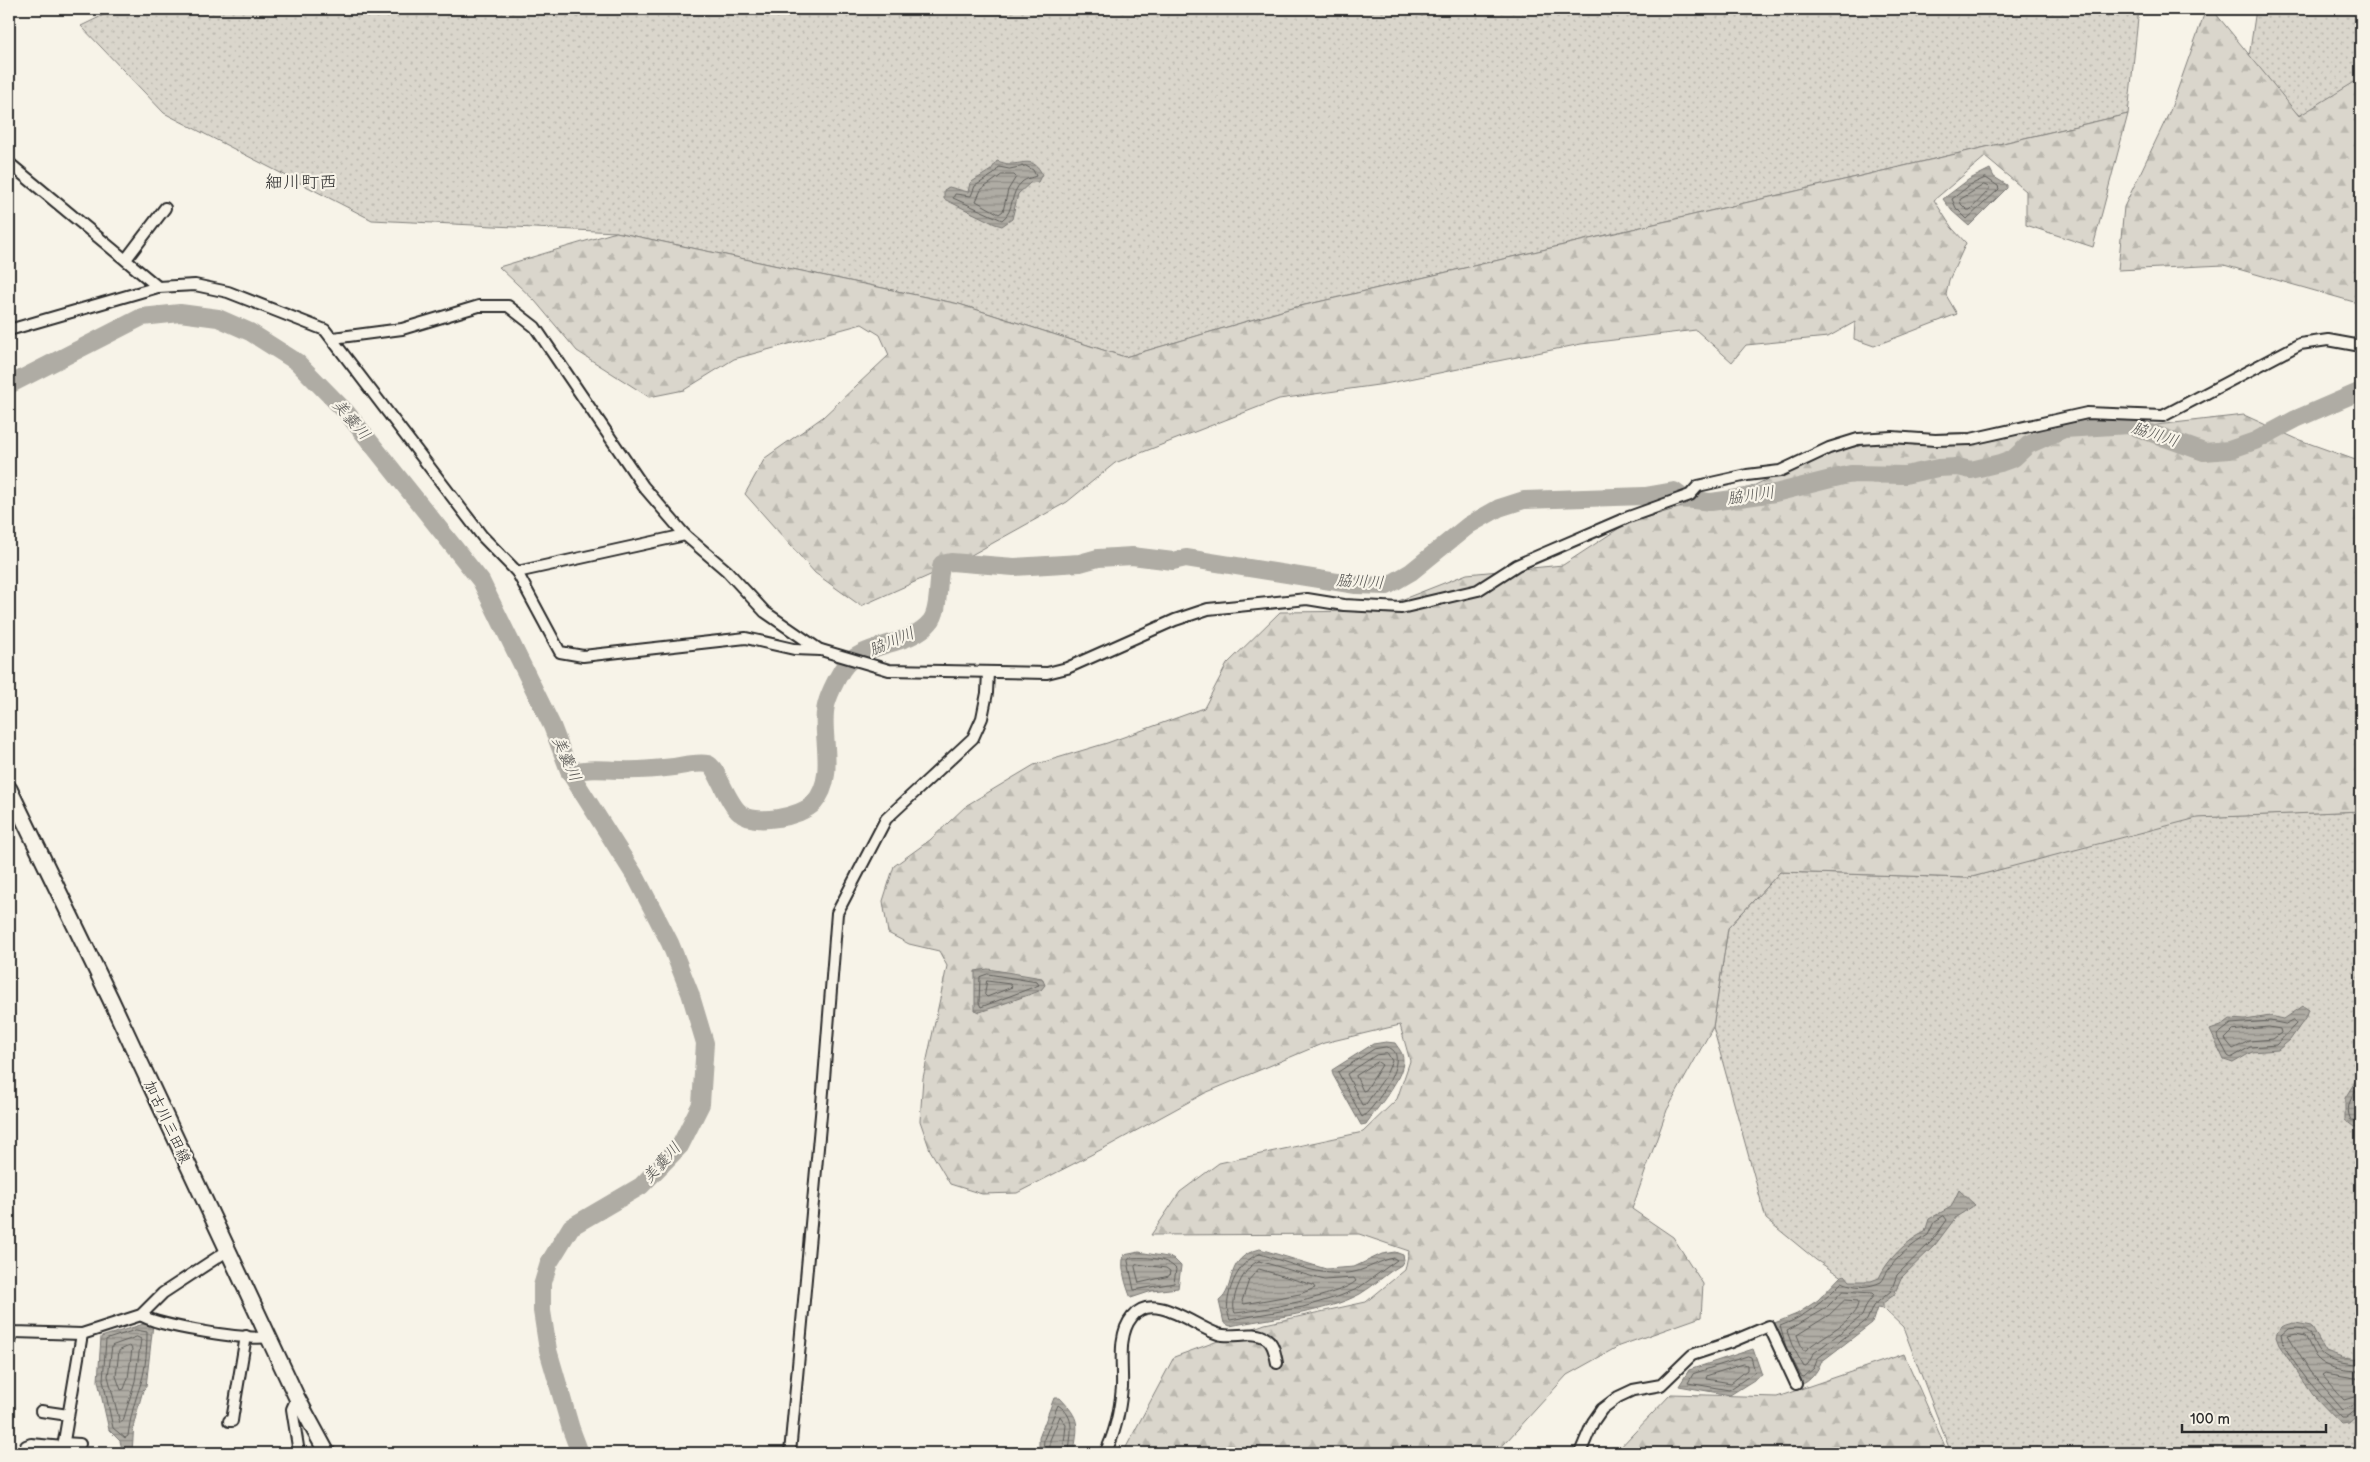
<svg xmlns="http://www.w3.org/2000/svg" width="2370" height="1462" viewBox="0 0 2370 1462" font-family="'Balsamiq Sans','Klee One',sans-serif">
<style>
.grass{fill:url(#grass-dots);stroke:#82807c}
.forest{fill:url(#forest-firs);stroke:#82807c}
.water{fill:url(#water-rules);stroke:#7a7874}
.lines{fill:none;stroke-linecap:round;stroke-linejoin:round}
.shore{stroke:#605f5b;stroke-width:1}
.river{stroke:#afaca4;stroke-width:18}
.street-casing{stroke:#2b2b2b;stroke-width:14}
.primary-casing{stroke:#2b2b2b;stroke-width:19}
.street{stroke:#f7f3e8;stroke-width:10}
.primary{stroke:#f7f3e8;stroke-width:15}
.labels{text-anchor:middle;dominant-baseline:central;stroke-width:4.5;stroke-linejoin:round;paint-order:stroke}
.street-label{font-size:15px;fill:#2b2b2b;stroke:#f7f3e8}
.water-label{font-size:16px;font-style:italic;fill:#53524f;stroke:#f7f3e8}
.quarter-label{font-size:18px;fill:#2b2b2b;stroke:#f7f3e8}
</style>
<defs>
<pattern id="grass-dots" width="8" height="8" patternUnits="userSpaceOnUse" patternTransform="scale(1.25)"><rect width="8" height="8" fill="#dad6cc"/><path d="M2 2h.1M6 6h.1" fill="none" stroke="#bbb8af" stroke-width="1.8" stroke-linecap="round"/></pattern>
<pattern id="forest-firs" width="22" height="20" patternUnits="userSpaceOnUse" patternTransform="scale(1.25)"><rect width="22" height="20" fill="#dad6cc"/><path d="M5 1l3.5 6h-7zM16 11l3.5 6h-7z" fill="#bbb8af"/></pattern>
<pattern id="water-rules" width="6" height="5" patternUnits="userSpaceOnUse" patternTransform="scale(1.25)"><rect width="6" height="5" fill="#afaca4"/><path d="M0 2.5h6" fill="none" stroke="#8f8c86"/></pattern>
</defs>
<rect width="100%" height="100%" fill="#f7f3e8"/>
<filter id="ink" filterUnits="userSpaceOnUse"><feTurbulence type="fractalNoise" baseFrequency=".02" numOctaves="2"/><feDisplacementMap in="SourceGraphic" scale="10" xChannelSelector="R" yChannelSelector="G"/><feConvolveMatrix kernelMatrix="1 2 1 2 8 2 1 2 1" color-interpolation-filters="sRGB"/></filter>
<g filter="url(#ink)">
<!-- grass -->
<g class="grass">
<polygon points="116,9 2139,9 2128,114 1292,308 1125,357 959,304 616,232 372,220 164,113 81,26"/>
<polygon points="2256,9 2361,9 2361,113 2300,116 2247,71"/>
<polygon points="2361,811 2361,1453 1951,1453 1903,1327 1869,1295 1816,1260 1766,1219 1713,1027 1728,928 1780,872 1968,878 2188,818"/>
</g>
<!-- forest -->
<g class="forest">
<polygon points="2206,9 2212,9 2299,116 2361,78 2361,304 2224,265 2118,270 2124,207 2170,111"/>
<polygon points="2128,114 2093,247 2026,225 2026,191 1985,157 1934,200 1952,228 1966,243 1949,280 1946,295 1957,314 1874,346 1854,339 1855,322 1828,337 1746,345 1732,362 1696,330 1581,344 1385,384 1279,399 1115,463 1067,502 955,564 861,606 815,573 745,494 765,458 823,417 889,355 880,335 862,324 734,359 684,390 649,397 577,351 535,301 499,267 616,232 959,304 1125,357 1292,308"/>
<polygon points="2244,415 2297,439 2361,462 2361,811 2197,818 1968,878 1780,872 1728,928 1713,1027 1667,1110 1632,1209 1673,1237 1703,1284 1701,1317 1619,1346 1567,1375 1496,1453 1123,1453 1174,1357 1265,1324 1366,1302 1405,1270 1409,1251 1359,1234 1151,1235 1180,1192 1219,1163 1363,1132 1397,1099 1410,1061 1400,1025 1324,1043 1205,1093 1110,1145 1017,1193 982,1194 950,1184 930,1150 920,1121 923,1078 947,966 939,951 909,944 888,933 883,901 894,866 930,840 967,805 1034,765 1107,743 1204,708 1227,664 1280,612 1373,611 1467,574 1563,565 1627,523 1751,487 1820,454 1917,434 2130,428"/>
<polygon points="1904,1354 1948,1453 1615,1453 1671,1394 1777,1397"/>
</g>
<!-- water -->
<g class="water">
<polygon points="1405,9 1446,9 1422,16"/>
<path d="M997,161C1001,162 1006,164 1010,164C1024,164 1033,156 1042,174L1038,182L1030,183L1018,194L1012,219L1002,226L995,224L944,199V190L949,187L968,192L970,183L991,170Z"/>
<polygon points="1990,169 1994,177 2007,185 2007,188 1969,226 1952,211 1943,199 1968,180"/>
<polygon points="988,969 1042,978 1045,985 1041,990 1034,993 980,1012 975,1010 975,971"/>
<polygon points="2303,1006 2309,1010 2307,1016 2290,1040 2278,1050 2252,1052 2233,1063 2224,1060 2210,1030 2221,1026 2230,1019 2245,1020 2270,1016 2284,1019"/>
<path d="M1386,1042L1395,1043C1399,1049 1403,1053 1403,1060C1404,1078 1376,1109 1366,1124L1361,1125L1333,1075L1332,1070L1373,1044Z"/>
<polygon points="2361,1072 2361,1126 2354,1127 2345,1120 2345,1098"/>
<path d="M1959,1190L1975,1205L1956,1217L1935,1245L1901,1278L1894,1295L1883,1303V1309L1877,1308L1872,1323L1821,1362C1818,1371 1810,1382 1800,1385L1772,1324L1797,1314L1818,1300L1841,1276L1845,1275L1850,1281H1871L1879,1278C1887,1260 1907,1240 1925,1232L1929,1219L1951,1207Z"/>
<path d="M1260,1249L1326,1269L1354,1267L1382,1254L1395,1252L1403,1255L1404,1260L1401,1265C1386,1273 1374,1286 1360,1294C1325,1313 1269,1318 1230,1326L1224,1323L1219,1301C1237,1288 1223,1258 1260,1249Z"/>
<path d="M1139,1252L1173,1258L1181,1266L1178,1288L1152,1291L1131,1298C1126,1286 1120,1267 1124,1255Z"/>
<polygon points="147,1323 153,1324 146,1387 143,1390 134,1423 132,1453 123,1453 120,1441 109,1430 98,1381 101,1337"/>
<path d="M2296,1323L2311,1326L2326,1352L2342,1358L2361,1360V1412L2349,1423L2341,1424L2313,1395L2279,1345L2276,1337C2278,1326 2286,1324 2296,1323Z"/>
<polygon points="1753,1349 1762,1375 1730,1395 1679,1386 1689,1370"/>
<path d="M1054,1398H1060C1081,1420 1078,1424 1074,1453H1039V1438Z"/>
</g>
<g class="lines">
<!-- shore -->
<g class="shore">
<path d="M1026,166L1033,170L1036,176C1031,178 1027,178 1022,182C1009,193 1015,211 1002,220L953,198L955,194L971,196L975,186L994,174L999,167L1009,169Z"/>
<polygon points="1002,175 1014,175 1016,177 1008,190 1003,211 999,214 976,201 981,190"/>
<polygon points="1986,178 1998,186 1999,189 1967,219 1956,208 1952,199 1970,185"/>
<polygon points="1984,185 1989,187 1989,190 1970,210 1967,210 1961,204 1960,200"/>
<polygon points="988,974 1037,982 1039,985 981,1007 979,1003 980,977"/>
<polygon points="987,981 1010,984 1012,987 987,997 985,995"/>
<polygon points="2294,1020 2296,1024 2276,1045 2250,1047 2231,1058 2228,1056 2217,1035 2231,1024 2270,1021 2285,1024"/>
<polygon points="2269,1027 2280,1029 2281,1033 2273,1039 2249,1041 2233,1049 2225,1039 2233,1031"/>
<path d="M1386,1047C1416,1051 1373,1111 1362,1117L1338,1072L1374,1049Z"/>
<polygon points="1388,1054 1392,1061 1385,1077 1366,1104 1362,1105 1347,1074 1376,1055"/>
<polygon points="1378,1062 1382,1065 1366,1090 1363,1091 1356,1076"/>
<path d="M2361,1081C2355,1094 2343,1105 2351,1120L2361,1121"/>
<path d="M1944,1216L1947,1220L1931,1242L1897,1275L1891,1291L1873,1306L1867,1320L1818,1358L1814,1368L1804,1377L1801,1376L1786,1347L1780,1326C1805,1317 1824,1301 1842,1282C1855,1288 1868,1288 1881,1282C1884,1279 1885,1275 1887,1272C1896,1257 1913,1244 1928,1235L1934,1222Z"/>
<path d="M1260,1254C1291,1263 1321,1278 1354,1272C1369,1269 1380,1260 1394,1258L1397,1260L1357,1289L1340,1296L1303,1307L1230,1320C1221,1301 1237,1259 1260,1254Z"/>
<path d="M1130,1258C1145,1257 1166,1257 1176,1269L1174,1283L1134,1290L1128,1261Z"/>
<path d="M1259,1261L1324,1280L1354,1278L1356,1281C1340,1296 1258,1311 1235,1313C1229,1300 1244,1265 1259,1261Z"/>
<polygon points="1137,1264 1166,1268 1170,1271 1169,1276 1139,1283 1135,1267"/>
<polygon points="1259,1269 1313,1285 1315,1288 1300,1294 1244,1304 1242,1301 1249,1280"/>
<polygon points="1843,1291 1872,1293 1874,1295 1867,1304 1862,1316 1814,1353 1808,1364 1804,1367 1792,1345 1787,1331 1825,1309"/>
<path d="M1845,1300L1858,1301C1859,1320 1819,1337 1806,1350H1803L1797,1335L1829,1315Z"/>
<path d="M136,1330L147,1332C147,1347 146,1368 141,1383C135,1400 130,1418 128,1436L125,1438L113,1428L103,1380L106,1340Z"/>
<polygon points="137,1337 141,1339 135,1381 123,1421 120,1423 108,1376 112,1346"/>
<polygon points="130,1346 132,1349 128,1378 124,1389 121,1390 116,1376 119,1351"/>
<polygon points="1748,1356 1751,1357 1755,1372 1729,1390 1688,1383 1693,1374"/>
<polygon points="1744,1364 1747,1365 1747,1370 1731,1383 1706,1379 1707,1376"/>
<path d="M2361,1365C2350,1365 2333,1363 2324,1356C2307,1343 2319,1324 2288,1329L2281,1335C2285,1359 2325,1400 2342,1418H2346L2356,1410L2361,1409"/>
<path d="M2361,1371C2348,1371 2325,1369 2316,1357C2312,1351 2309,1343 2305,1336L2296,1334L2288,1336L2310,1372L2343,1410L2361,1402"/>
<polyline points="2361,1379 2325,1373 2322,1375 2344,1400 2361,1395"/>
<path d="M1043,1453L1044,1439L1058,1405C1077,1418 1070,1433 1069,1453"/>
<polyline points="1050,1453 1050,1440 1060,1416 1066,1425 1063,1453"/>
</g>
<!-- river -->
<g class="river">
<polyline points="9,385 142,317 180,313 218,318 250,332 297,362 347,413 481,581 552,726 570,773 637,879 670,943 690,993 705,1043 701,1104 680,1146 641,1186 571,1227 549,1263 542,1286 542,1311 548,1350 571,1429 580,1453"/>
<path d="M570,773C588,767 603,770 622,770C640,771 657,769 674,767C685,765 697,762 708,764C717,767 727,803 740,813C754,826 801,817 814,803C836,778 822,741 825,712C826,698 835,682 842,670C861,641 909,648 930,622C941,610 936,581 942,564L951,562L1014,567L1080,563L1098,558L1132,556L1173,561L1186,558L1356,585L1387,586L1411,572L1469,525L1499,508L1524,500L1645,496L1674,491L1685,499L1711,502L1775,493L1851,474L1905,475L1938,468L1958,467L1971,470L2000,463L2014,458L2028,445L2064,429L2129,425L2204,452L2229,450L2255,441L2296,419L2361,391"/>
</g>
<defs>
<g id="street">
<polyline points="9,163 158,287"/>
<polyline points="127,258 165,208"/>
<polyline points="9,330 158,287 195,285 228,292 325,330 482,536 517,572 560,652 583,656 746,638 794,649 821,650 889,670 1047,673 1067,668 1175,620 1208,609 1307,599 1344,605 1401,608 1478,590 1517,565 1626,518 1690,495 1698,486 1747,475 1780,471 1829,448 1858,439 1892,437 1935,440 1971,439 2087,413 2163,416 2300,344 2328,340 2361,346"/>
<polyline points="333,338 402,329 479,306 508,306 535,327 643,486 685,535 727,571 765,612 820,650"/>
<polyline points="517,572 685,535"/>
<path d="M141,1315C156,1326 251,1341 268,1337"/>
<polyline points="9,1330 14,1332 82,1334 141,1315 163,1293 227,1251"/>
<polyline points="9,1345 13,1332"/>
<polyline points="297,1398 292,1409 299,1453"/>
<polyline points="41,1411 68,1415"/>
<polyline points="229,1421 232,1421 233,1414 246,1336"/>
<polyline points="63,1443 80,1444"/>
<polyline points="25,1453 26,1446 31,1444 63,1447"/>
<polyline points="62,1453 82,1334"/>
<polyline points="790,1453 822,1104 837,913 886,819 973,738 982,718 987,693 988,672"/>
<path d="M1105,1453C1116,1432 1120,1411 1122,1387C1123,1365 1117,1335 1132,1317C1153,1290 1195,1327 1218,1334C1233,1339 1254,1329 1267,1339C1274,1344 1275,1354 1277,1363"/>
<polyline points="1580,1453 1593,1422 1602,1409 1618,1397 1633,1390 1661,1385 1692,1355 1731,1342 1769,1326 1796,1384"/>
</g>
<polyline id="primary" points="9,789 110,998 297,1398 327,1453"/>
</defs>
<!-- street casing -->
<use href="#street" class="street-casing"/>
<!-- primary casing -->
<use href="#primary" class="primary-casing"/>
<!-- street -->
<use href="#street" class="street"/>
<!-- primary -->
<use href="#primary" class="primary"/>
</g>
</g>
<g class="labels">
<!-- street labels -->
<g class="street-label">
<text transform="translate(167 1122) rotate(65)">加古川三田線</text>
</g>
<!-- water labels -->
<g class="water-label">
<text transform="translate(351 420) rotate(49)">美嚢川</text>
<text transform="translate(2155 435) rotate(18)">脇川川</text>
<text transform="translate(1751 496) rotate(-8)">脇川川</text>
<text transform="translate(1360 582) rotate(3)">脇川川</text>
<text transform="translate(892 642) rotate(-23)">脇川川</text>
<text transform="translate(566 759) rotate(66)">美嚢川</text>
<text transform="translate(662 1163) rotate(-48)">美嚢川</text>
</g>
<!-- quarter labels -->
<g class="quarter-label">
<text x="301" y="182">細川町西</text>
</g>
</g>
<!-- margin -->
<rect width="2370" height="1462" fill="none" stroke="#f7f3e8" stroke-width="30"/>
<rect x="15" y="15" width="2340" height="1432" fill="none" stroke="#2b2b2b" stroke-width="2" filter="url(#ink)"/>
<!-- scale -->
<path d="M2182 1424v8h144v-8" fill="none" stroke="#2b2b2b" stroke-width="2.5"/>
<text x="2190" y="1424" font-size="15" fill="#2b2b2b" stroke="#f7f3e8" stroke-width="4" paint-order="stroke">100 m</text>
</svg>
